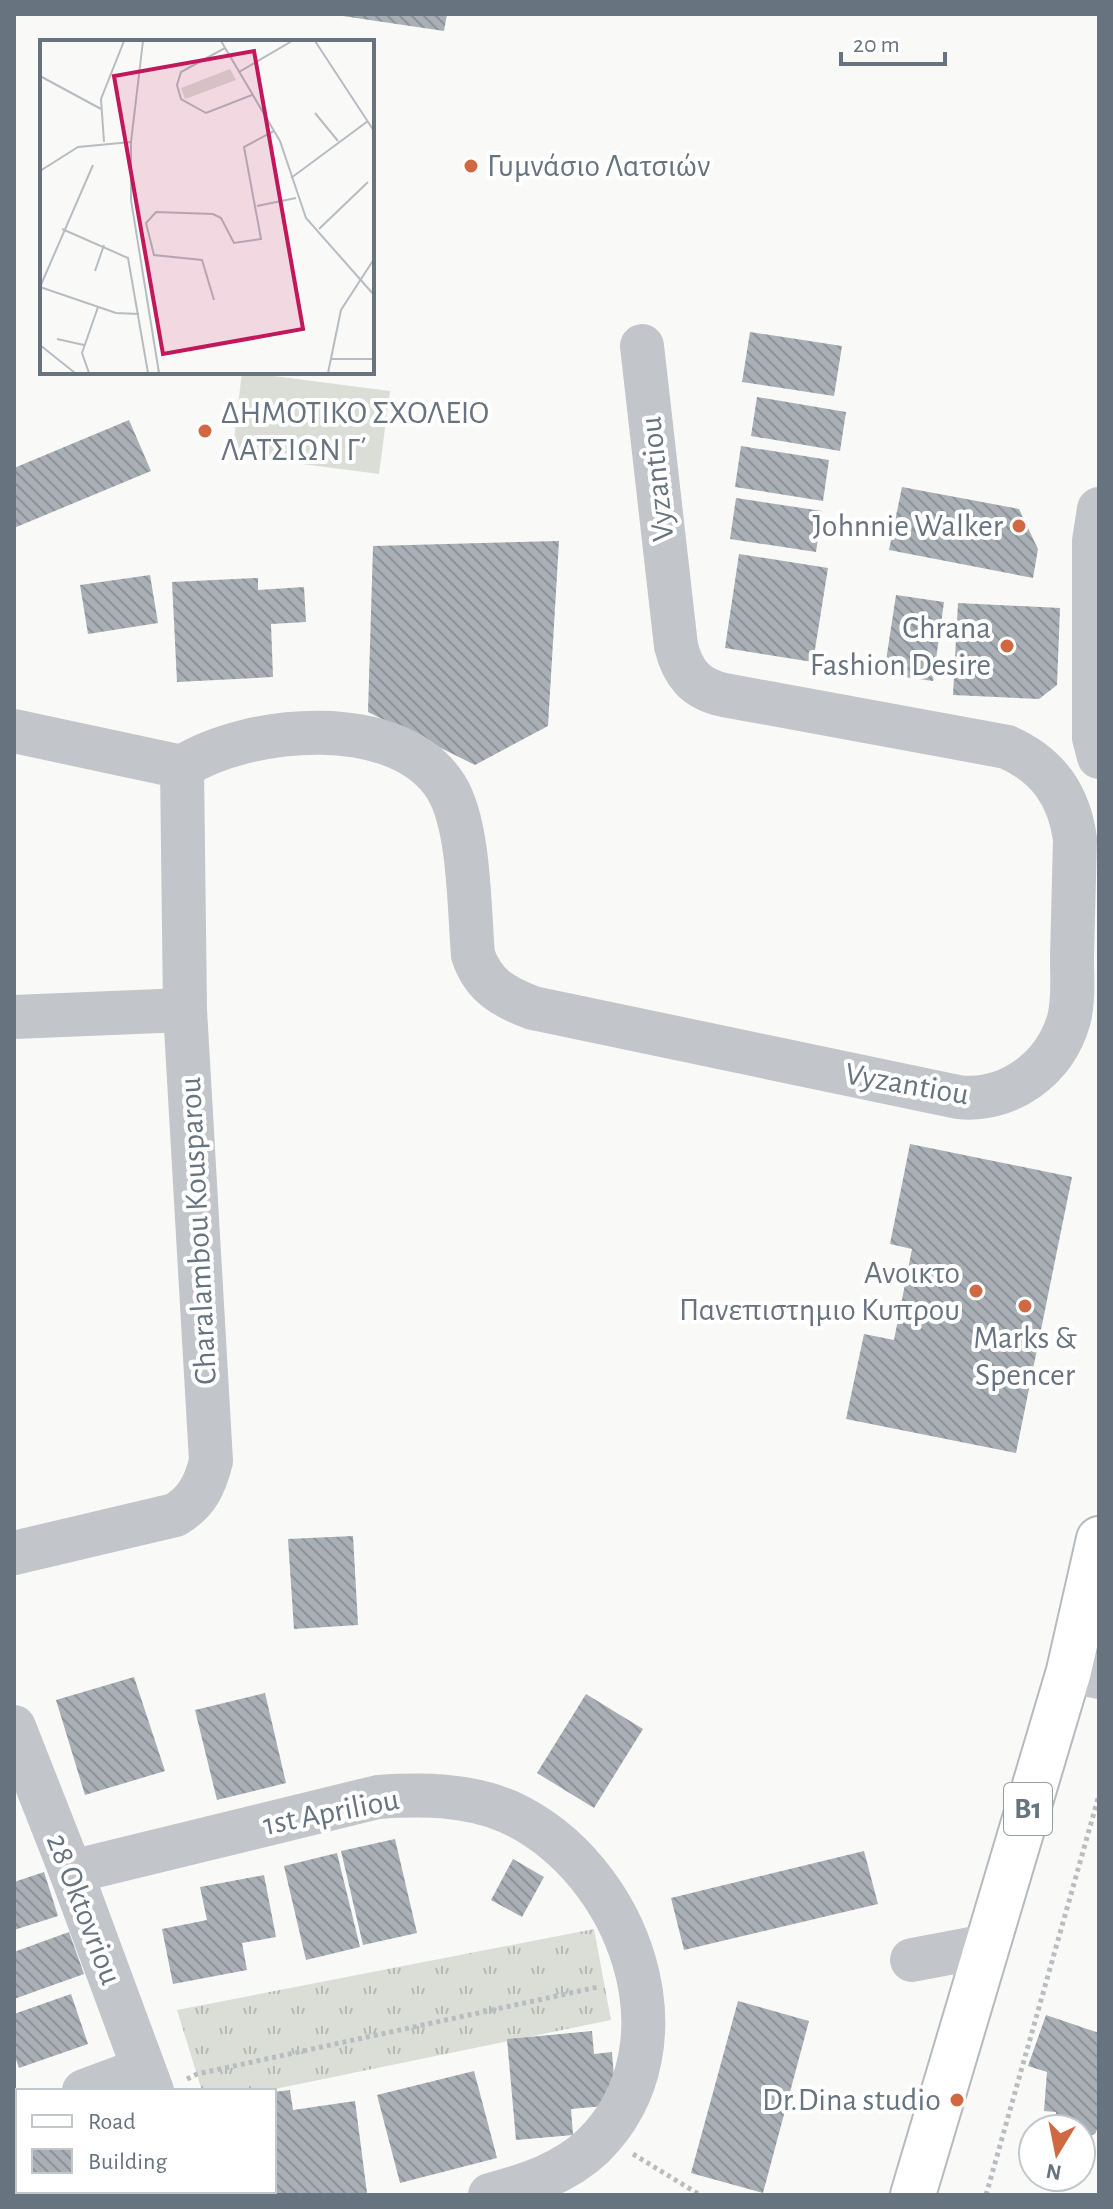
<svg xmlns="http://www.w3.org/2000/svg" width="1113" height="2209" viewBox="0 0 1113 2209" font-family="'Alegreya Sans',sans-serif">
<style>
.grass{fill:url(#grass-tufts)}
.garden{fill:#daded7}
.building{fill:url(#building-back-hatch)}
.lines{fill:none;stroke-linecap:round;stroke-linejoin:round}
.major-casing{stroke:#b6b9bd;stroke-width:48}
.path{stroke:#babdc0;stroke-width:5;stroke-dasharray:4 4;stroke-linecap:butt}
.minor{stroke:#c2c5c9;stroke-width:44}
.major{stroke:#fff;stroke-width:44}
.poi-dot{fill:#d06941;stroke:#fff;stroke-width:3}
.labels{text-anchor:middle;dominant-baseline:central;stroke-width:8;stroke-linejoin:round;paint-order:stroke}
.shield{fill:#fff;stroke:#959ea5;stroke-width:2}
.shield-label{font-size:30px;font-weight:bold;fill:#67747f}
.poi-label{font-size:32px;fill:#67747f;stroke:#fff;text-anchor:end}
.street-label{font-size:32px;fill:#67747f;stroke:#fff}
.inset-road{fill:none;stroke:#b6bcc1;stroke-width:2}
.view{fill:#c2185b;fill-opacity:0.15;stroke:#c2185b;stroke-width:4}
.inset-edge{fill:none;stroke:#67747f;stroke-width:4}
</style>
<defs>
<pattern id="grass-tufts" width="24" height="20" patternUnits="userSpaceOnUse" patternTransform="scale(2)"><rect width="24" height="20" fill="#daded7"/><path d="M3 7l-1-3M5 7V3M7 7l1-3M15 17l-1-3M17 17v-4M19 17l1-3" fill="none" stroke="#b5b9b4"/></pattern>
<pattern id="building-back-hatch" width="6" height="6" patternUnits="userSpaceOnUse" patternTransform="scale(2)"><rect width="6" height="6" fill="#a8afb5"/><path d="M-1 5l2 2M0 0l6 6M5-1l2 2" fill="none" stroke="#8d9398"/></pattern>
</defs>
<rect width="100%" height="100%" fill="#f9faf8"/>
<!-- grass -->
<polygon class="grass" points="594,1929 611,2020 265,2091 202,2091 177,2010"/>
<!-- garden -->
<polygon class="garden" points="242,372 390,391 379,474 232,455"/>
<!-- building -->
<g class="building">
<polygon points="329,14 447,14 444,31"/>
<polygon points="750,332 842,346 834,396 742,382"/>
<polygon points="757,397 846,412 840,451 751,436"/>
<polygon points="129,420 151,471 14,528 14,468"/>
<polygon points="741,446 829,460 823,501 735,487"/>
<polygon points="902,487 1019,509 1038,549 1033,578 889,550"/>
<polygon points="736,498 822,511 816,552 730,539"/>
<polygon points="559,541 548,726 475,765 368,712 373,546"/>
<polygon points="739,554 828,568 813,662 725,648"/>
<polygon points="150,575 158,623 88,634 80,585"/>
<polygon points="258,578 258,590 304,587 306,622 271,624 273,677 177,682 172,582"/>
<polygon points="896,595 944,602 933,681 884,674"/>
<polygon points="958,603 1060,608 1057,685 1039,699 953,695"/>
<polygon points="910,1144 1072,1177 1016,1453 846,1419 864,1334 894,1340 912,1249 890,1244"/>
<polygon points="353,1536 358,1625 294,1629 288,1539"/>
<polygon points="134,1677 165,1771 85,1795 56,1700"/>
<polygon points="265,1693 286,1783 217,1800 195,1710"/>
<polygon points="586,1694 643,1729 594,1808 537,1773"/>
<polygon points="395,1839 417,1933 363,1945 341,1851"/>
<polygon points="864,1851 878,1904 684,1950 671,1898"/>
<polygon points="337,1853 360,1947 306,1960 284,1866"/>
<polygon points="513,1859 544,1877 522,1917 491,1900"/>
<polygon points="44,1872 58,1916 14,1930 14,1882"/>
<polygon points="264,1875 276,1937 242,1943 247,1970 173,1984 162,1929 207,1920 200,1887"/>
<polygon points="69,1932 84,1974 14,1999 14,1952"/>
<polygon points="71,1994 88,2044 19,2068 14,2054 14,2014"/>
<polygon points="738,2001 809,2021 763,2193 691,2173"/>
<polygon points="1046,2015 1099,2033 1099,2125 1095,2134 1081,2140 1081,2129 1055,2129 1056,2112 1044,2111 1047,2072 1028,2066"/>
<polygon points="592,2031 594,2054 612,2052 616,2105 571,2109 573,2135 516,2140 507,2039"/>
<polygon points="474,2071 497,2158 400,2183 377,2095"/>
<polygon points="290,2090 293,2110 355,2101 367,2193 258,2195 258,2191 274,2191 274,2092"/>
</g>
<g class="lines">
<defs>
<polyline id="major" points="913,2195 1069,1671 1099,1539"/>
</defs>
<!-- major casing -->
<use href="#major" class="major-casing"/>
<!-- path -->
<g class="path">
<polyline points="187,2079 197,2074 598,1987"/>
<polyline points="633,2154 700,2195"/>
<polyline points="986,2195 1099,1795"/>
</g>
<!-- minor -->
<g class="minor">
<polyline points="1099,509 1094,541 1094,738 1099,757"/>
<polyline points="14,731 182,767"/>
<path d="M182,767C248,725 398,711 446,787C470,825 469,909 473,955C483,985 503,997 533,1008L958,1097C1008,1103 1055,1069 1069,1019C1074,999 1072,977 1072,957C1073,918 1074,879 1075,839C1069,795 1048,765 1007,747L724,695C696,689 683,674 676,646L642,346"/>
<polyline points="14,1017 185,1010"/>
<path d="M14,1553L175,1515C197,1502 205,1485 211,1461L185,1010L182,767"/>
<polyline points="1069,1671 1099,1677"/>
<polyline points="14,1727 71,1872 152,2091"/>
<path d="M71,1872L378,1797C422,1794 468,1794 509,1812C629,1867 695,2045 593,2146C565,2173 527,2185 490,2195"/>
<polyline points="912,1960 986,1946"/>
<polyline points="84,2091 143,2069"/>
<polyline points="14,2117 18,2116"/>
<polyline points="192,2191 193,2195"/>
</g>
<!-- major -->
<use href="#major" class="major"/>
</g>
<!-- markers -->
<g class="poi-dot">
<circle cx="471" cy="166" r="8"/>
<circle cx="205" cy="431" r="8"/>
<circle cx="1019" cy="526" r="8"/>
<circle cx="1007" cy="646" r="8"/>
<circle cx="976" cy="1291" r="8"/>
<circle cx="1025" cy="1306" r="8"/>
<circle cx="957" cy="2100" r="8"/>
</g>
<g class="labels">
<!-- shield labels -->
<rect class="shield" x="1004" y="1783" width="48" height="52" rx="6"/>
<g class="shield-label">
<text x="1028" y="1809">B1</text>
</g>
<!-- poi labels -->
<g class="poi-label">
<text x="487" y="166" text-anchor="start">Γυμνάσιο Λατσιών</text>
<text x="221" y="413" text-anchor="start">ΔΗΜΟΤΙΚΟ ΣΧΟΛΕΙΟ<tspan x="221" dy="37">ΛΑΤΣΙΩΝ Γ΄</tspan></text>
<text x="1003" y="526">Johnnie Walker</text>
<text x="991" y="628">Chrana<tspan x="991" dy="37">Fashion Desire</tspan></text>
<text x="960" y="1273">Ανοικτο<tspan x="960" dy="37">Πανεπιστημιο Κυπρου</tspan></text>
<text x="1025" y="1338" text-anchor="middle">Marks &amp;<tspan x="1025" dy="37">Spencer</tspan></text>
<text x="941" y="2100">Dr.Dina studio</text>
</g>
<!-- street labels -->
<g class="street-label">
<text transform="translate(657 479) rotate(-96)">Vyzantiou</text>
<text transform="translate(907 1084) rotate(10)">Vyzantiou</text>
<text transform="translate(198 1231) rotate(-93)">Charalambou Kousparou</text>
<text transform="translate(331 1812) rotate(-11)">1st Apriliou</text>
<text transform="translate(84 1909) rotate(69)">28 Oktovriou</text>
</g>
</g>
<!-- overview -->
<g transform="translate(40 40)">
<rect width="334" height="334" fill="#f9faf8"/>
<path d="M190,29L196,40L145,59L141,48Z" fill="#daded7"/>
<path class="inset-road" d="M103,1L91,102V160L119,333M181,1L240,101L266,178L334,255M275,1L334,91M185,8L141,32L137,45L141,59L166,73L212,55M199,32L252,1M0,36L61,69M275,73L298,101M64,102L61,59L84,1M0,131L38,107L91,102M251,138L328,81M217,166L256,158M22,189L88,218L108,333M279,189L328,142M55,231L64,205M0,247L53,125M0,247L76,273L99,274M174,260L162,220L114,215L106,183L116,172L173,174L181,178L194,203L221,199L204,107L234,91M17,299L44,305M0,305L35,333M290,319H334M49,333L42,313L58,267M288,333L301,270L334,219"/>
<path class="view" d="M214,11L263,289L123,314L74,36Z"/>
<rect width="334" height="334" class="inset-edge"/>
</g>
<!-- border -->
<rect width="1113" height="2209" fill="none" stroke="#67747f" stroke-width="32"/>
<!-- legend -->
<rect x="16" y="2089" width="260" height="104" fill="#ffffff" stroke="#c2c7cc" stroke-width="2"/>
<rect x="32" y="2115" width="40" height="12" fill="#ffffff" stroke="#c2c7cc" stroke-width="2"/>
<text x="88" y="2129" font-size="24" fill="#67747f">Road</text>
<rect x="32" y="2149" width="40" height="24" fill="url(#building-back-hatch)" stroke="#c2c7cc" stroke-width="2"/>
<text x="88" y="2169" font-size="24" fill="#67747f">Building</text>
<!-- north arrow -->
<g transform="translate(1057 2153) rotate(190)"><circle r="38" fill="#ffffff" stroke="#c2c7cc" stroke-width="2"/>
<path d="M0-6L14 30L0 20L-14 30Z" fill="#d06941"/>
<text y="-12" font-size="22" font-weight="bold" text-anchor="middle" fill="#67747f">N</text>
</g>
<!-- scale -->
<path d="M841 52v12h104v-12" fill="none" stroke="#67747f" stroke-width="4"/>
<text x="853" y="52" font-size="24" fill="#67747f" stroke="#ffffff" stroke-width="6" paint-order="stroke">20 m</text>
</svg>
